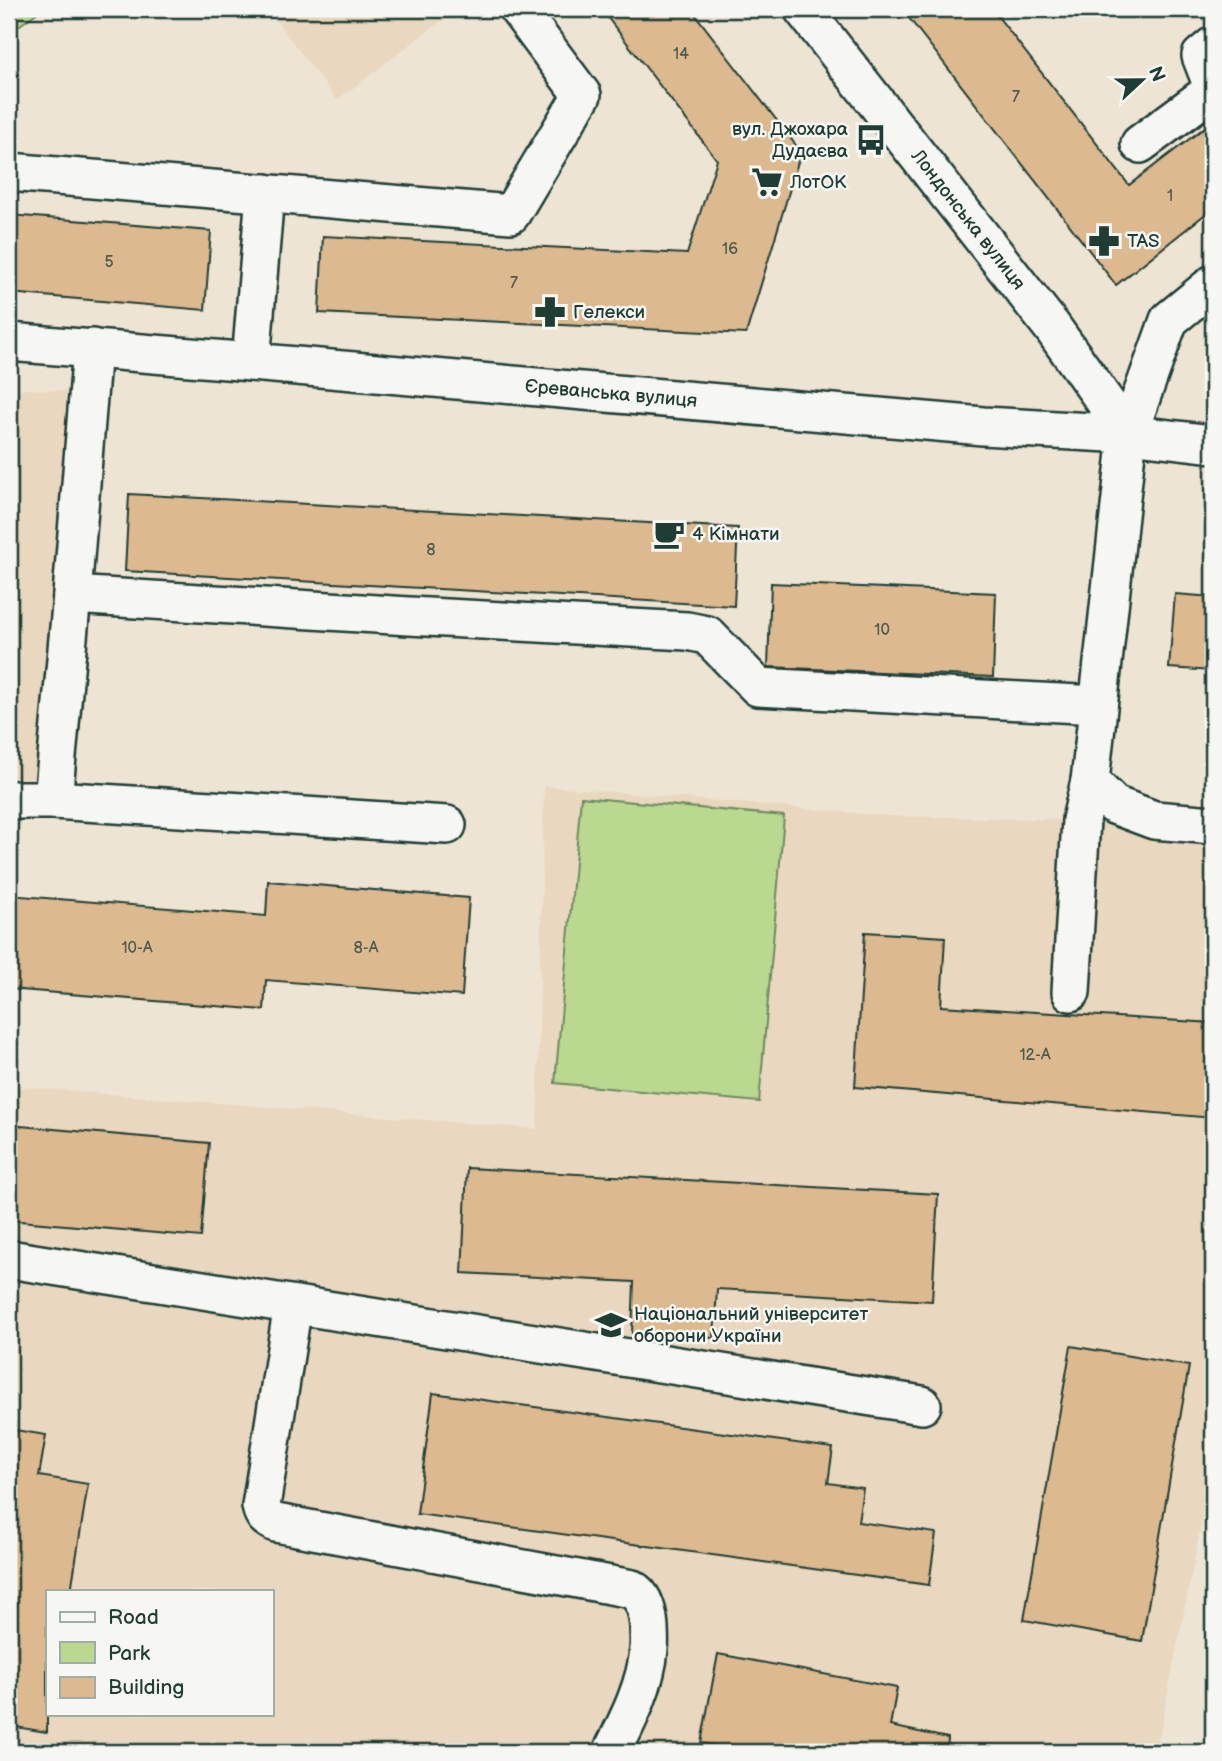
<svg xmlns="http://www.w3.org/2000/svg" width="1222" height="1761" viewBox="0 0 1222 1761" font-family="'Balsamiq Sans',sans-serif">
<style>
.built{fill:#e9d7bf;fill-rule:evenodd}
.green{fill:#bbd890;stroke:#6d8a62;stroke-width:2}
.building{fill:#ddb98f;stroke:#1f3d34;stroke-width:2}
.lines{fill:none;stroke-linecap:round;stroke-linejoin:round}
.minor-casing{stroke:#1f3d34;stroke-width:42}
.minor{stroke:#f6f6f2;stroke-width:37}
.labels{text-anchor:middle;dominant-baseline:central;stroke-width:5;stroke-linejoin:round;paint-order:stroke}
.number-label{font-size:16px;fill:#4e5c4b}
.poi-label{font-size:19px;fill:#1f3d34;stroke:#f6f6f2;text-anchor:start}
.street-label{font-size:19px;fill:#1f3d34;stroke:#f6f6f2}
</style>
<rect width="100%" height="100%" fill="#eee4d4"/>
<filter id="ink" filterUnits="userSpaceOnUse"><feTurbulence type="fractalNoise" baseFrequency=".0143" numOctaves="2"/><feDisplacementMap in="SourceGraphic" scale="14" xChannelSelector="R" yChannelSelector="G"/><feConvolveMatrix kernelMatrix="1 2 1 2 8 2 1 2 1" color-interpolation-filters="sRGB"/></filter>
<g filter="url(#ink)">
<!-- built -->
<g class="built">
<polygon points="267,9 457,9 337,100"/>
<polygon points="9,388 80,392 47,794 9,794"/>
<path d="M544,786L889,816L1081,820L1154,832L1213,836V1466L1156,1752H9V1086L537,1129ZM47,1591H271V1714H47Z"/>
</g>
<!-- green -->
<g class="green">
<polygon points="9,9 42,9 9,33"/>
<polygon points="581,797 784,816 759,1102 555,1083"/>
</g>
<!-- building -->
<g class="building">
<polygon points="601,9 691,9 801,152 746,334 319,313 323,236 687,254 717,160"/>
<polygon points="902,9 992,9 1129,185 1213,121 1213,208 1116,285"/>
<polygon points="9,215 211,231 205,310 9,293"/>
<polygon points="129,494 738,528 734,606 125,571"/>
<polygon points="771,583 996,593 993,677 768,667"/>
<polygon points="1175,594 1213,597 1213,671 1169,668"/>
<polygon points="268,881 469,898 462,996 266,980 264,1010 9,989 9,895 266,916"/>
<polygon points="865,932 945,937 941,1006 1213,1023 1213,1118 855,1087"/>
<polygon points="9,1125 209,1143 201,1237 9,1220"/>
<polygon points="467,1168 938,1194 932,1301 717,1289 714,1338 632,1333 634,1282 462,1273"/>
<polygon points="1071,1346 1189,1366 1142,1641 1024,1620"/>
<polygon points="433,1393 833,1448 828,1483 863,1488 858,1522 936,1533 929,1585 417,1514"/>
<polygon points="9,1429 46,1435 39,1476 88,1484 71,1591 47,1591 47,1732 9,1726"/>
<polygon points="718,1654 897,1688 890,1726 948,1738 947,1752 751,1752 701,1743"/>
</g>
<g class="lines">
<defs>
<g id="minor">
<polyline points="803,9 1052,327 1128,434"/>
<polyline points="1213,46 1201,56 1213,87"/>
<polyline points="1140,144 1213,90"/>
<polyline points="9,172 511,214 582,95 518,9"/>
<polyline points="1213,284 1169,320 1128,434 1090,781 1114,805 1154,820 1213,825"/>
<polyline points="9,342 251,362 983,426 1128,434 1213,444"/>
<polyline points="251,362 265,193"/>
<polyline points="72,595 409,616 687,631 707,635 758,687 1098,705"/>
<polyline points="9,800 53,800 447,825"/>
<polyline points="53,800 72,595 92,348"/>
<polyline points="1071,992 1081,820 1090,781"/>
<polyline points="9,1259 922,1405"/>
<path d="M293,1305L261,1506C263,1516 267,1519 276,1523L632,1589C645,1597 648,1613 649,1627C649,1634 650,1642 649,1649C646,1685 628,1720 612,1752"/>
</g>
</defs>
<!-- minor casing -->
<use href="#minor" class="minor-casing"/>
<!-- minor -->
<use href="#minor" class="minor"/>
</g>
</g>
<!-- icons -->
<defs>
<symbol id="bus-bare" viewBox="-9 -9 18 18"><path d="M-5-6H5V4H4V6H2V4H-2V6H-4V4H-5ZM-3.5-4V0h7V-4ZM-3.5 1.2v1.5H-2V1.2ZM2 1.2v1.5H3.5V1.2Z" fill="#1f3d34" stroke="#f6f6f2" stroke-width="2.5" paint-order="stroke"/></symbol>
<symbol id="supermarket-bare" viewBox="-9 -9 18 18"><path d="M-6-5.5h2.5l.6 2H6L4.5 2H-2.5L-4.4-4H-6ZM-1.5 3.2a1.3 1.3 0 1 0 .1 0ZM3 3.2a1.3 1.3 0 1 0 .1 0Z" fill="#1f3d34" stroke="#f6f6f2" stroke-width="2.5" paint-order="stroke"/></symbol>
<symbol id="pharmacy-bare" viewBox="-9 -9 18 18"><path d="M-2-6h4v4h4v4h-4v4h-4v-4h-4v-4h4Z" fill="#1f3d34" stroke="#f6f6f2" stroke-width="2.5" paint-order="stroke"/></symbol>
<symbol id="cafe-bare" viewBox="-9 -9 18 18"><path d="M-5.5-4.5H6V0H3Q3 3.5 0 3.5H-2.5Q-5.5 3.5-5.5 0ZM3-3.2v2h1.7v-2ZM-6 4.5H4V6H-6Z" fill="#1f3d34" stroke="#f6f6f2" stroke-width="2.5" paint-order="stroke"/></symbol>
<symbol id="university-bare" viewBox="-9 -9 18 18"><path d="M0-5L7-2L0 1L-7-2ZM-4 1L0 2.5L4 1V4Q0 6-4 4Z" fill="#1f3d34" stroke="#f6f6f2" stroke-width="2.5" paint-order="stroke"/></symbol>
</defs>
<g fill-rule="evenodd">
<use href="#bus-bare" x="849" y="118" width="44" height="44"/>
<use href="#supermarket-bare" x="745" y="160" width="44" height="44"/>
<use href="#pharmacy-bare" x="1082" y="219" width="44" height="44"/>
<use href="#pharmacy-bare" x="528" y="290" width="44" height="44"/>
<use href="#cafe-bare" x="647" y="512" width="44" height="44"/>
<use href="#university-bare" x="589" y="1303" width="44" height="44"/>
</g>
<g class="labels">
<!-- number labels -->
<g class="number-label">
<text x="681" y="54">14</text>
<text x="1016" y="97">7</text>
<text x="1170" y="196">1</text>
<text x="730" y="249">16</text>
<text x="109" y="262">5</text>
<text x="514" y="283">7</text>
<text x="431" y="550">8</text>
<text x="882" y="630">10</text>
<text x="137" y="948">10-А</text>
<text x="366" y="948">8-А</text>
<text x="1035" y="1055">12-А</text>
</g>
<!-- poi labels -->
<g class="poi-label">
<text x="848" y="129" text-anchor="end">вул. Джохара<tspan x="848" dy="22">Дудаєва</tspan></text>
<text x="790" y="182">ЛотОК</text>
<text x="1127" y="241">TAS</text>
<text x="573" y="312">Гелекси</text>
<text x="692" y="534">4 Кімнати</text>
<text x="634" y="1314">Національний університет<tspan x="634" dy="22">оборони України</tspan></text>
</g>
<!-- street labels -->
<g class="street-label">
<text transform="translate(968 220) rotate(52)">Лондонська вулиця</text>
<text transform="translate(611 394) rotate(5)">Єреванська вулиця</text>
</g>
</g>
<!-- margin -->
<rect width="1222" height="1761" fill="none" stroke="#f6f6f2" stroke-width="35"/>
<rect x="18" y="18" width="1187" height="1726" fill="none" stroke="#1f3d34" stroke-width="2.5" filter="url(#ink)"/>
<!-- legend -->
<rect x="46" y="1590" width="228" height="126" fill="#f6f6f2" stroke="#a0aca6" stroke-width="2"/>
<rect x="60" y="1612" width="35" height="10" fill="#f6f6f2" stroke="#a0aca6" stroke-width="2"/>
<text x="108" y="1624" font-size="21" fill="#1f3d34">Road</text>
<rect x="60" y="1642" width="35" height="21" fill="#bbd890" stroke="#a0aca6" stroke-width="2"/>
<text x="108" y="1660" font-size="21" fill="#1f3d34">Park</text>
<rect x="60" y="1677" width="35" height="21" fill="#ddb98f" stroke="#a0aca6" stroke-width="2"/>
<text x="108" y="1694" font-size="21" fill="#1f3d34">Building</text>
<!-- north arrow -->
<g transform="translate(1142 80) rotate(68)" stroke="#f6f6f2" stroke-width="5" paint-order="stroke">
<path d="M0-5L12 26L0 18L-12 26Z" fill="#1f3d34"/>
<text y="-10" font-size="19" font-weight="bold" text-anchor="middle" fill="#1f3d34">N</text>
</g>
</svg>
